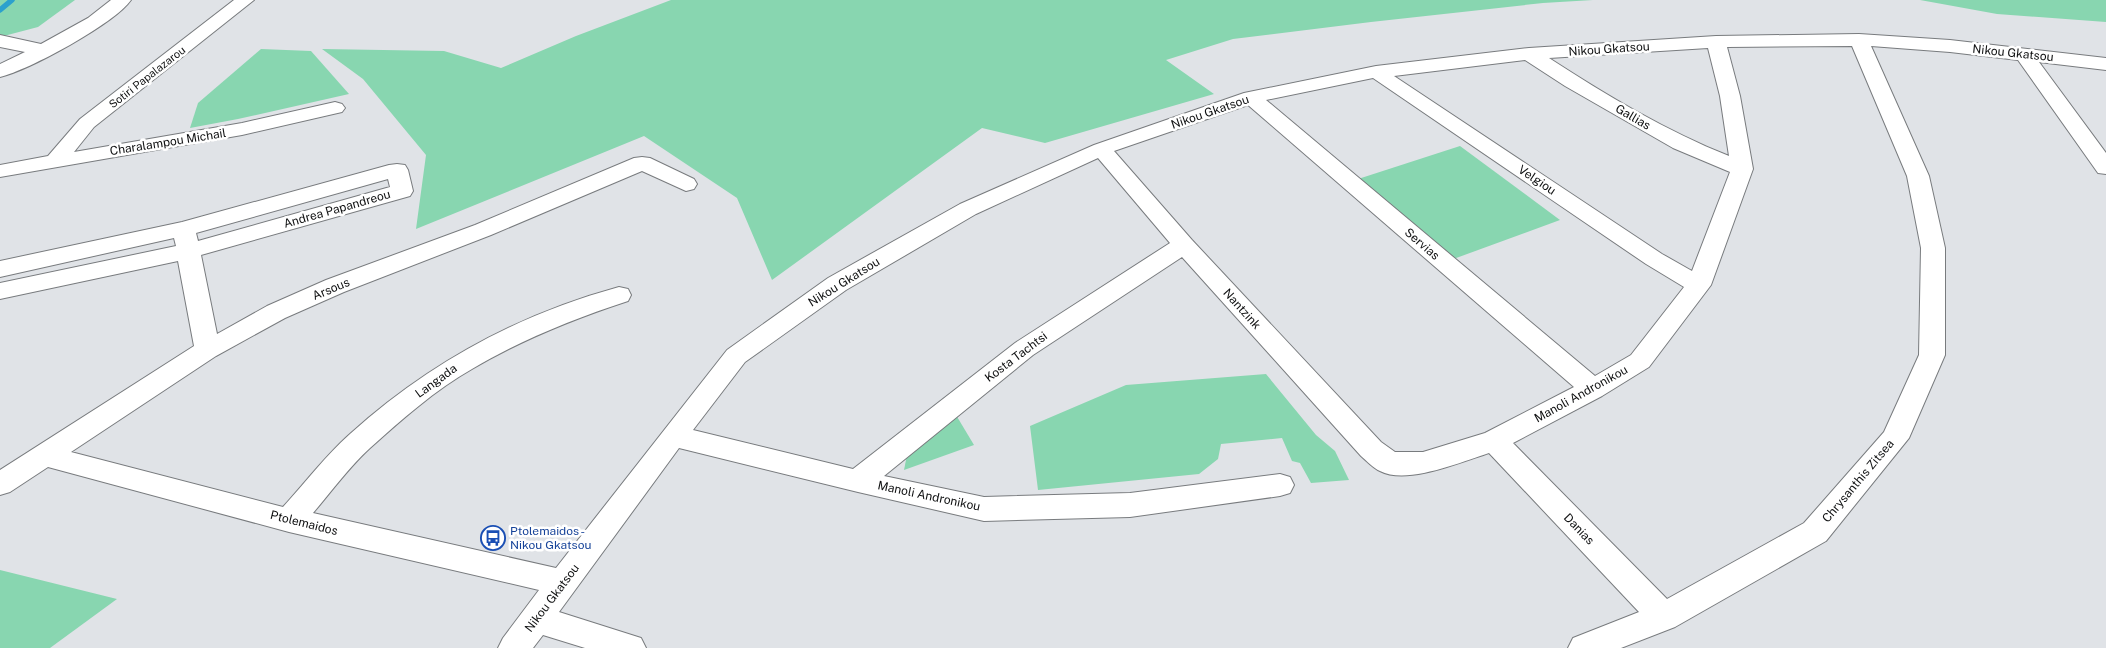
<svg xmlns="http://www.w3.org/2000/svg" width="2106" height="648" viewBox="0 0 2106 648" font-family="'Public Sans',sans-serif">
<style>
.green{fill:#88d6b0}
.lines{fill:none;stroke-linecap:round;stroke-linejoin:round}
.stream{stroke:#2ca1cd;stroke-width:5.5}
.street-casing{stroke:#787b7e;stroke-width:2}
.street{fill:#fff;fill-rule:evenodd}
.labels{text-anchor:middle;dominant-baseline:central;stroke-width:5;stroke-linejoin:round;paint-order:stroke}
.far-street-label{font-size:11px;fill:#0f1011;stroke:#fff}
.street-label{font-size:12px;fill:#0f1011;stroke:#fff}
.transit-label{font-size:12px;fill:#164399;stroke:#fff;text-anchor:start}
</style>
<rect width="100%" height="100%" fill="#e0e3e7"/>
<!-- green -->
<g class="green">
<polygon points="0,0 75,0 38,27 0,37"/>
<polygon points="671,0 1593,0 1543,3 1371,22 1233,39 1166,60 1214,94 1045,143 982,128 772,280 737,198 644,136 416,229 426,155 363,79 322,49 444,51 501,68 576,36"/>
<polygon points="1920,0 2106,0 2106,22 1997,14"/>
<polygon points="261,49 311,51 349,94 238,119 190,128 198,103"/>
<polygon points="1460,146 1560,220 1448,261 1355,180"/>
<polygon points="1266,374 1316,435 1335,451 1349,480 1311,483 1300,463 1292,461 1282,438 1221,444 1218,459 1199,474 1038,490 1030,426 1126,385"/>
<polygon points="956,415 974,445 904,470 907,455"/>
<polygon points="0,570 117,599 50,648 0,648"/>
</g>
<g class="lines">
<!-- stream -->
<polyline class="stream" points="0,10 12,0"/>
<defs>
<g id="street">
<path d="M111,0H131C114,24 29,70 0,77V64L25,52L0,47V35L41,44L88,18Z"/>
<polygon points="234,0 254,0 94,127 74,152 242,123 335,102 342,104 345,108 342,112 242,135 0,177 0,165 48,156 80,119"/>
<path d="M1859,34L1950,40L2106,58V70L2039,62L2106,153V174L2098,173L2018,60L1950,52L1871,46L1929,176L1945,248V355L1909,438L1826,541L1675,627L1621,648H1568L1573,638L1639,612L1489,453C1461,462 1407,485 1380,471C1373,468 1367,461 1361,456L1182,257L1033,355L884,476L984,497L1130,493L1280,474L1290,477L1294,485L1290,493L1280,496L1130,517L984,521L858,492L679,448L559,612L641,638L646,648H585L543,635L533,648H498L503,638L539,590L289,532L48,467L10,492L0,495V470L194,346L178,261L0,299V283L176,246L174,238L0,277V261L182,222L389,165L397,164L405,165L408,170L413,191L410,196L201,255L217,334L267,306L326,280L475,225L634,158L642,157L650,158L694,179L697,184L694,189L686,191L642,171L491,235L344,292L285,318L216,356L71,452L283,507C305,483 326,455 350,434C429,363 517,315 619,287L628,289L631,295L628,301C573,319 521,340 472,369C435,390 401,420 370,448C349,467 331,492 313,513L556,568L727,350L828,278L960,204L1094,145L1244,93L1376,66L1529,48L1716,36ZM1852,46L1907,176L1921,248L1919,355L1884,432L1804,523L1667,599L1513,443L1602,396L1649,367L1711,285L1753,169L1740,96L1727,47ZM1708,48L1720,96L1729,156C1666,131 1606,95 1549,58ZM1525,60L1565,86L1673,148L1730,172L1692,271L1662,254L1394,76ZM1373,78L1646,264L1684,287L1631,355L1595,376L1266,100ZM1248,105L1574,387L1485,433L1423,452H1395L1381,442L1192,240L1114,151ZM1098,158L1170,243L1015,343L853,469L693,430L745,362L846,290L976,214ZM388,179L390,187L198,241L196,233Z"/>
</g>
</defs>
<!-- street casing -->
<use href="#street" class="street-casing"/>
<!-- street -->
<use href="#street" class="street"/>
</g>
<!-- icons -->
<defs>
<symbol id="bus-ring" viewBox="-11 -11 22 22"><circle r="9.5" fill="#fff" stroke="#1a4fb4" stroke-width="1.5"/><path d="M-5-6H5V4H4V6H2V4H-2V6H-4V4H-5ZM-3.5-4V0h7V-4ZM-3.5 1.2v1.5H-2V1.2ZM2 1.2v1.5H3.5V1.2Z" fill="#1a4fb4"/></symbol>
</defs>
<g fill-rule="evenodd">
<use href="#bus-ring" x="479" y="524" width="28" height="28"/>
</g>
<g class="labels">
<!-- far-street labels -->
<g class="far-street-label">
<text transform="translate(147 77) rotate(-38)">Sotiri Papalazarou</text>
</g>
<!-- street labels -->
<g class="street-label">
<text transform="translate(1609 49) rotate(-4)">Nikou Gkatsou</text>
<text transform="translate(2013 53) rotate(6)">Nikou Gkatsou</text>
<text transform="translate(1210 112) rotate(-19)">Nikou Gkatsou</text>
<text transform="translate(1633 117) rotate(30)">Gallias</text>
<text transform="translate(168 142) rotate(-9)">Charalampou Michail</text>
<text transform="translate(1537 180) rotate(34)">Velgiou</text>
<text transform="translate(337 209) rotate(-16)">Andrea Papandreou</text>
<text transform="translate(1422 244) rotate(41)">Servias</text>
<text transform="translate(844 282) rotate(-32)">Nikou Gkatsou</text>
<text transform="translate(331 289) rotate(-23)">Arsous</text>
<text transform="translate(1242 309) rotate(48)">Nantzink</text>
<text transform="translate(1016 357) rotate(-37)">Kosta Tachtsi</text>
<text transform="translate(436 381) rotate(-36)">Langada</text>
<text transform="translate(1581 394) rotate(-29)">Manoli Andronikou</text>
<text transform="translate(1858 481) rotate(-50)">Chrysanthis Zitsea</text>
<text transform="translate(929 496) rotate(12)">Manoli Andronikou</text>
<text transform="translate(304 523) rotate(14)">Ptolemaidos</text>
<text transform="translate(1579 529) rotate(46)">Danias</text>
<text transform="translate(552 598) rotate(-53)">Nikou Gkatsou</text>
</g>
<!-- transit labels -->
<g class="transit-label">
<text x="510" y="531">Ptolemaidos -<tspan x="510" dy="14">Nikou Gkatsou</tspan></text>
</g>
</g>
</svg>
